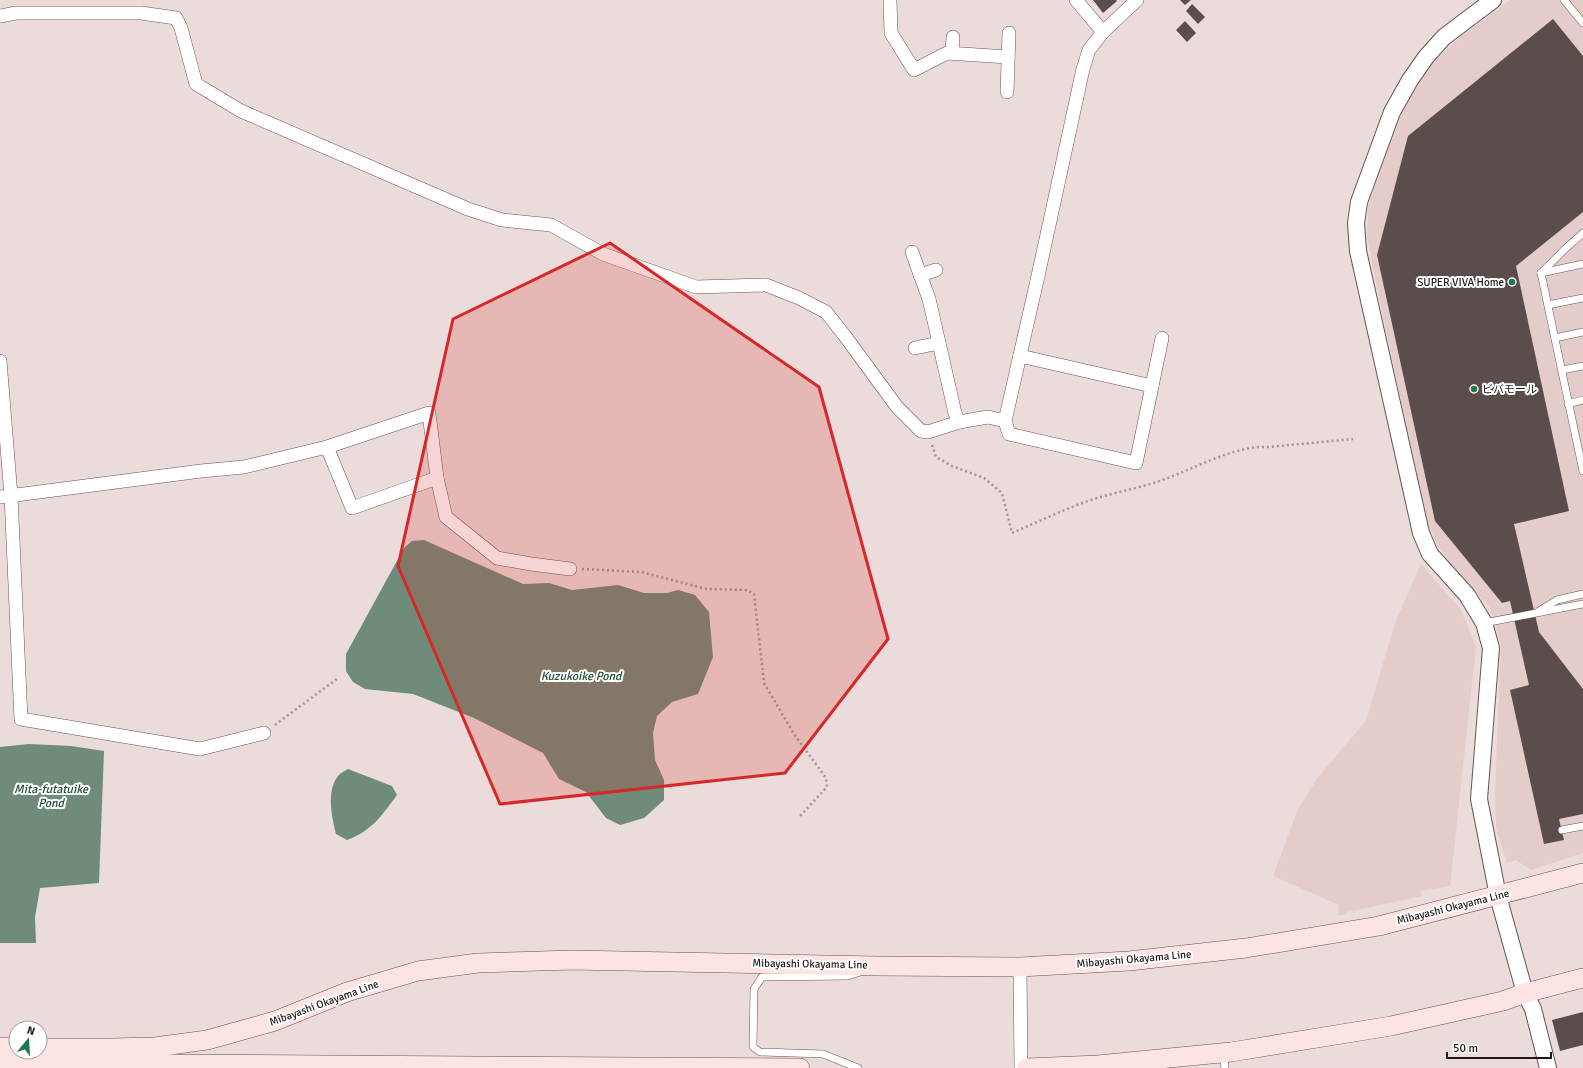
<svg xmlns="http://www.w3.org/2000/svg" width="1583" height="1068" viewBox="0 0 1583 1068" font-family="Signika,'Noto Sans JP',sans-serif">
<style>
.built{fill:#e4ccca}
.water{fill:#6f8b79}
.building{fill:#5a4d4c}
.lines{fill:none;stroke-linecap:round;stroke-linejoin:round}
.service-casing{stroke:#635654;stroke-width:8}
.minor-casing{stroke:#635654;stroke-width:14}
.tertiary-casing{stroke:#635654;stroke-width:18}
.secondary-casing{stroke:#635654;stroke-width:20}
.path{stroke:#a19594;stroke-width:2.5;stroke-dasharray:2 3;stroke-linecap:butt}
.service{stroke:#fff;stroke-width:7}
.minor{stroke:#fff;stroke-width:13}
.tertiary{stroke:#fff;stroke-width:16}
.secondary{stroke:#fde3e1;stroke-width:19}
.marked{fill:#d62828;fill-opacity:0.2;stroke:#d62828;stroke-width:3;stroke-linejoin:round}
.poi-dot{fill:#23784b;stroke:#fff;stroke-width:1.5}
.labels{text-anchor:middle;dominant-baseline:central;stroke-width:4;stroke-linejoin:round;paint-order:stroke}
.poi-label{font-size:11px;fill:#1e1919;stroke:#fff;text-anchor:end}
.street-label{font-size:11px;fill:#1e1919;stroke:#fff}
.water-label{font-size:12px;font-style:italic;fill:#1b4e32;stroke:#fff}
</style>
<rect width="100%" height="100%" fill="#ebdbda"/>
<!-- built -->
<g class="built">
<polygon points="1510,0 1583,0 1583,853 1531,870 1516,860 1507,863 1496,828 1495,792 1501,644 1490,608 1451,564 1438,546 1427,522 1374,273 1367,236 1368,206 1395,127 1404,108 1428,68 1460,37"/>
<polygon points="1421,564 1461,610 1476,647 1450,886 1421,891 1422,896 1347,912 1346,915 1338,915 1339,905 1273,876 1298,809 1318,777 1366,721 1395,623"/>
</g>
<!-- water -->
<g class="water">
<polygon points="424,540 523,584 549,583 572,590 618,585 644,593 667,593 678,590 695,595 709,612 713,657 698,694 672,702 657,716 653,733 655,760 664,780 664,800 644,818 620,825 606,818 586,792 559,779 543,753 474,718 413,694 365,689 353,682 346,671 346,654 404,548 412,541"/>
<polygon points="29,744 71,746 104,751 99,883 40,888 35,917 36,943 0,943 0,747"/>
<path d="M348,769L392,786L397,795C382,815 372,831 347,840L336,834C332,817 326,791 338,776C340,773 345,771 348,769Z"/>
</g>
<!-- building -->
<g class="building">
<polygon points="1093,0 1116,0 1117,1 1103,13"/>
<polygon points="1180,0 1191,0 1185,5"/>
<polygon points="1192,4 1205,17 1198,24 1186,11"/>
<polygon points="1553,19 1583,56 1583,212 1516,266 1569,511 1514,524 1539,632 1583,689 1583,814 1559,819 1564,840 1544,844 1510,690 1529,685 1510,601 1502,603 1435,521 1377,255 1408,136"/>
<polygon points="1185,21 1196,33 1187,42 1176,30"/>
<polygon points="1583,1012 1583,1045 1560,1051 1552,1020"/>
</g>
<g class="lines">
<defs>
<g id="service">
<polyline points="1564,0 1583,23"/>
<polyline points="1583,264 1541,273 1583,471"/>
<polyline points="1541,273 1565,249 1583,233"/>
<polyline points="1548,305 1583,298"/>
<polyline points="1555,338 1583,332"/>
<polyline points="1562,370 1583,366"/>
<polyline points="1568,404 1583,400"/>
<polyline points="1539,611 1557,600 1583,594"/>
<polyline points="1484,623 1583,604"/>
<polyline points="1562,830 1583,826"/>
<polyline points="1223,1053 1225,1068"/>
<polyline points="858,1068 823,1054 760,1052 753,1047 754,989 762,977 848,976 860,972"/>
</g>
<g id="minor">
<polyline points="890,0 891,33 914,70 947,53 1008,57"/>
<polyline points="1076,0 1103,32"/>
<polyline points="1137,0 1103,32 1089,50 1083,69 1038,276 1005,421 1009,434 1136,463 1162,338"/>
<polyline points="0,16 16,13 141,13 176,18 181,28 196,84 241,111 468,209 502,220 551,225 603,254 696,287 766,285 799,298 826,312 845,336 897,407 921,431 928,432 959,422 988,417 1005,421"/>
<polyline points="952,53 953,37"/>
<polyline points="1007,92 1009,33"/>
<polyline points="912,252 929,299 955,413 959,422"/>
<polyline points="920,275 936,270"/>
<polyline points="915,348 939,343"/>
<polyline points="1020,356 1152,386"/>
<polyline points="0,361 11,496 21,719 200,749 264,733"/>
<polyline points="327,447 352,508 437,478"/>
<polyline points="0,497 201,471 244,467 327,447 429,413 437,478 446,517 497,558 531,564 570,569"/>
<polyline points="1020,967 1021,1068"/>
</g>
<polyline id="tertiary" points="1493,0 1444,37 1426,57 1410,80 1392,112 1359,202 1356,223 1358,251 1421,533 1430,554 1467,595 1484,623 1491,648 1479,799 1498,896 1525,993 1533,1009 1548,1068"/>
<g id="secondary">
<polyline points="0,1047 16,1047"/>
<polyline points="40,1048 112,1048 155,1047 207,1040 275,1021 347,992 418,971 478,963 572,960 877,966 1020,967 1129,961 1246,948 1379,926 1583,873"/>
<polyline points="0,1063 800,1068"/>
<polyline points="1027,1068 1098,1065 1231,1052 1391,1026 1503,1001 1525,993 1583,978"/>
</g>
</defs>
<!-- service casing -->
<use href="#service" class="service-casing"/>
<!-- minor casing -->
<use href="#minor" class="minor-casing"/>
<!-- tertiary casing -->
<use href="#tertiary" class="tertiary-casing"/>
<!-- secondary casing -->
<use href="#secondary" class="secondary-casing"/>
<!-- path -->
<g class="path">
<path d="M932,445L936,457L952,466L984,478L1002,493L1012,533C1038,522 1064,509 1091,500C1115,492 1141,488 1165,479C1196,468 1235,445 1269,447L1353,439"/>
<polyline points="582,569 641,572 707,589 747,590 754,594 764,683 794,734 826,778 827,787 799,817"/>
<polyline points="275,725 338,678"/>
</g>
<!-- service -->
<use href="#service" class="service"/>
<!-- minor -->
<use href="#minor" class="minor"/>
<!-- tertiary -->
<use href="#tertiary" class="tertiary"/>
<!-- secondary -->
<use href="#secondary" class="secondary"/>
</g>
<!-- marked area -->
<path class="marked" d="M610,243L819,387L888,639L785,773L500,804L398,566L453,319Z"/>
<!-- markers -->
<g class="poi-dot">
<circle cx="1512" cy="282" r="4"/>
<circle cx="1474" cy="389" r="4"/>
</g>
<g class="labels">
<!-- poi labels -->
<g class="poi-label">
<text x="1504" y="282">SUPER VIVA Home</text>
<text x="1482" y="389" text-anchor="start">ビバモール</text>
</g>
<!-- street labels -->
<g class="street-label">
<text transform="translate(1453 907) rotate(-14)">Mibayashi Okayama Line</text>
<text transform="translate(1134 959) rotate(-5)">Mibayashi Okayama Line</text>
<text transform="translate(810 964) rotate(1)">Mibayashi Okayama Line</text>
<text transform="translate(324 1003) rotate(-20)">Mibayashi Okayama Line</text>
</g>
<!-- water labels -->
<g class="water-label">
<text x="581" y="676">Kuzukoike Pond</text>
<text x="51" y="789">Mita-futatuike<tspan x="51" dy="14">Pond</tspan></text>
</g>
</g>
<!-- north arrow -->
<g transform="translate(28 1040) rotate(18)"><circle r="19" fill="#ffffff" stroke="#a5a3a3"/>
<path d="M0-3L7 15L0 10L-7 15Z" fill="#23784b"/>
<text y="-6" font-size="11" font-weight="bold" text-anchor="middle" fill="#1e1919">N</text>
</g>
<!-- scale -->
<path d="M1447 1052v6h104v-6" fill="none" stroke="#1e1919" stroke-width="2"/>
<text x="1453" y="1052" font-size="12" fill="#1e1919" stroke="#ffffff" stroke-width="3" paint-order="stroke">50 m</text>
</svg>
